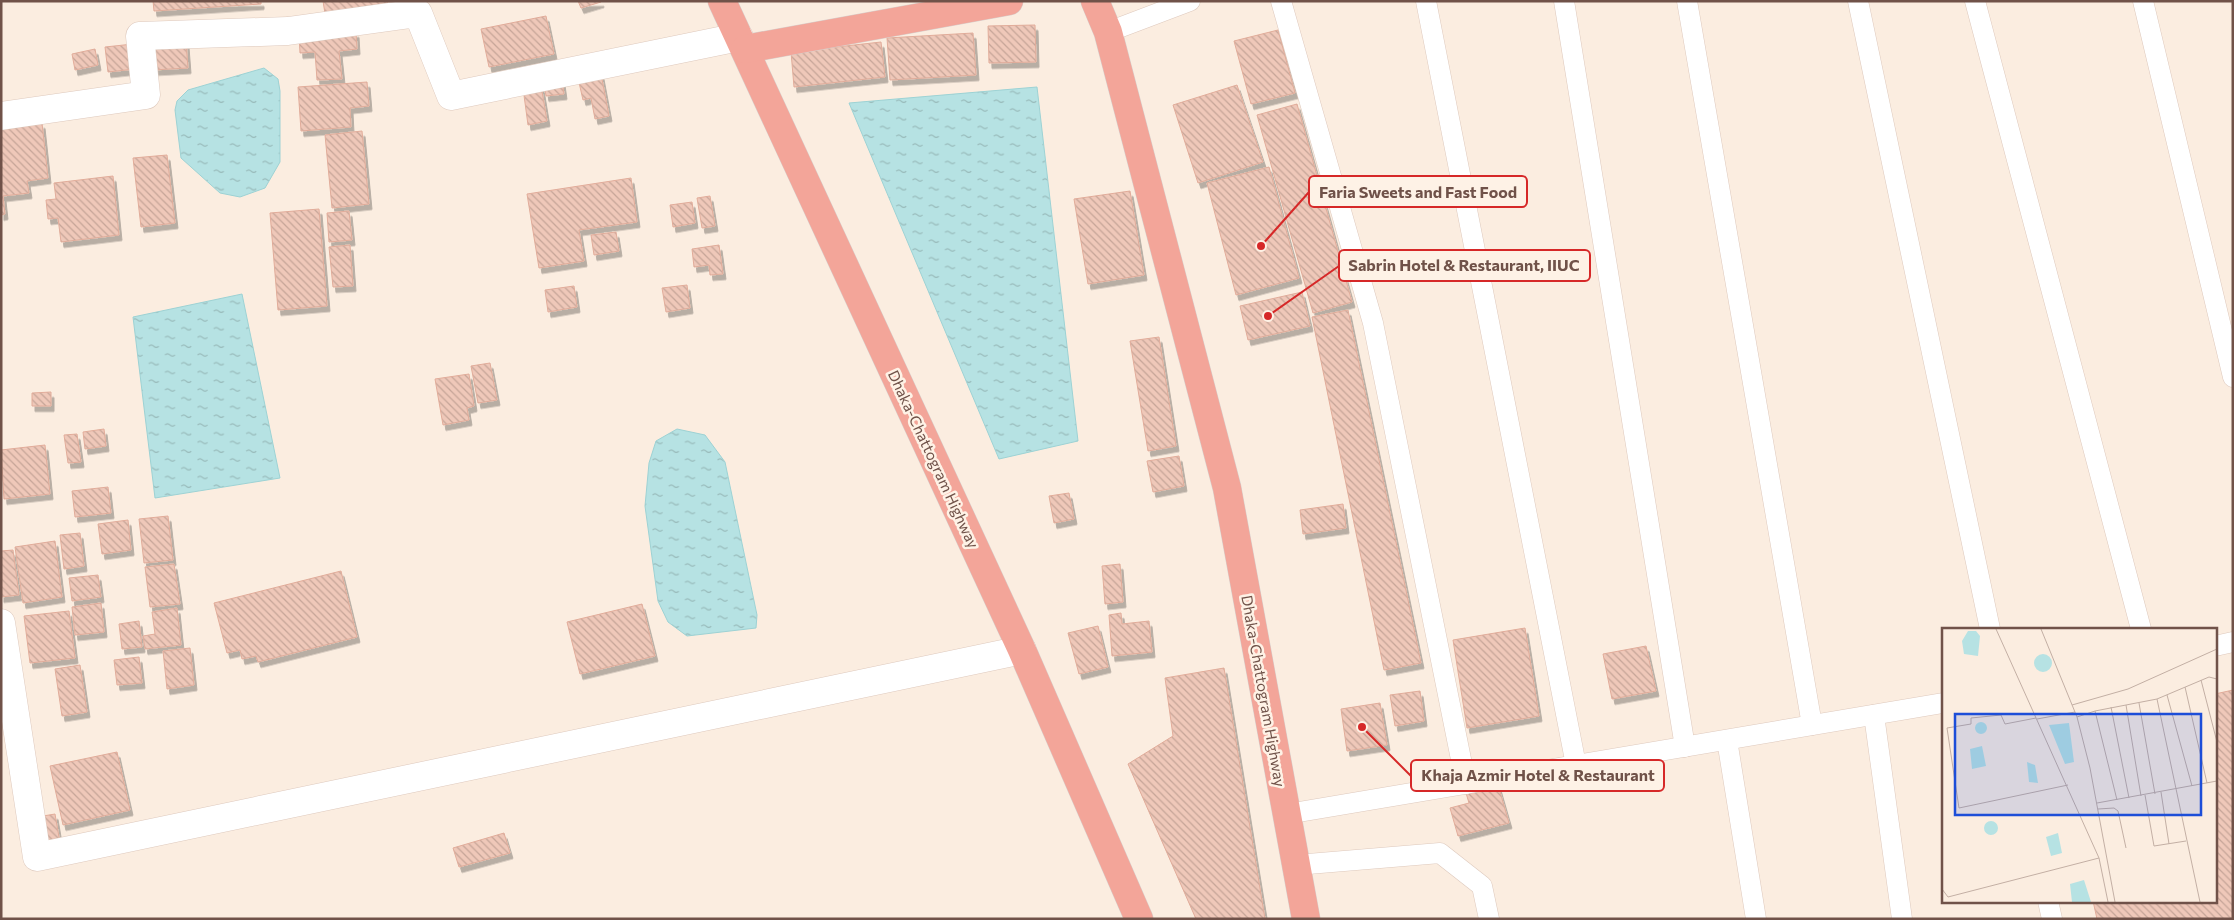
<svg xmlns="http://www.w3.org/2000/svg" width="2234" height="920" viewBox="0 0 2234 920" font-family="Commissioner,sans-serif">
<style>
.water{fill:url(#water-ripples);stroke:#9dd2d4}
.building{fill:url(#building-back-hatch);stroke:#e1ac9a;filter:url(#shadow)}
.lines{fill:none;stroke-linecap:round;stroke-linejoin:round}
.lane-casing{stroke:#dec9bd;stroke-width:21}
.street-casing{stroke:#dec9bd;stroke-width:29}
.highway-casing{stroke:#d7cfcc;stroke-width:29}
.lane{stroke:#fff;stroke-width:20}
.street{stroke:#fff;stroke-width:28}
.highway{stroke:#f3a599;stroke-width:28}
.labels{text-anchor:middle;dominant-baseline:central;stroke-width:5;stroke-linejoin:round;paint-order:stroke}
.street-label{font-size:15px;fill:#705249;stroke:#fef2e6}
.inset-road{fill:none;stroke:#c3afa4;stroke-width:1}
.view{fill:#1d4ed8;fill-opacity:0.15;stroke:#1d4ed8;stroke-width:2.5}
.inset-edge{fill:none;stroke:#705249;stroke-width:2.5}
.leader{fill:none;stroke:#d62828;stroke-width:2}
.callout-dot{fill:#d62828;stroke:#fef2e6;stroke-width:2}
.callout{fill:#fef2e6;stroke:#d62828;stroke-width:2}
.callout-label{font-size:16px;text-anchor:middle;font-weight:bold;fill:#705249}
</style>
<defs>
<pattern id="water-ripples" width="26" height="14" patternUnits="userSpaceOnUse" patternTransform="scale(1.25)"><rect width="26" height="14" fill="#b6e2e3"/><path d="M2 4q2-2 4 0t4 0M15 11q2-2 4 0t4 0" fill="none" stroke="#98baba"/></pattern>
<pattern id="building-back-hatch" width="6" height="6" patternUnits="userSpaceOnUse" patternTransform="scale(1.25)"><rect width="6" height="6" fill="#efc8b9"/><path d="M-1 5l2 2M0 0l6 6M5-1l2 2" fill="none" stroke="#c6a598"/></pattern>
<filter id="shadow"><feDropShadow dx="3" dy="5.5" stdDeviation="0" flood-color="#0004"/></filter>
</defs>
<rect width="100%" height="100%" fill="#fbede0"/>
<!-- water -->
<g class="water">
<polygon points="264,68 278,79 280,91 280,162 265,188 240,197 220,193 181,158 175,110 177,101 188,90"/>
<polygon points="1037,87 1078,441 999,459 849,103"/>
<polygon points="242,294 280,478 155,498 133,317"/>
<polygon points="677,429 705,435 725,462 757,615 756,628 687,636 668,622 658,601 645,506 649,463 656,441"/>
</g>
<!-- building -->
<g class="building">
<polygon points="153,1 261,1 261,4 154,11"/>
<polygon points="323,1 387,1 389,10 326,20"/>
<polygon points="578,1 601,1 601,2 581,8"/>
<polygon points="546,16 554,54 489,67 481,29"/>
<polygon points="1035,25 1036,62 989,63 988,26"/>
<polygon points="1278,30 1295,93 1251,104 1234,41"/>
<polygon points="356,32 357,49 339,51 342,79 317,80 315,52 300,53 299,35"/>
<polygon points="973,33 976,75 890,80 887,38"/>
<polygon points="186,42 188,68 153,70 151,45"/>
<polygon points="881,42 885,77 794,87 791,52"/>
<polygon points="133,44 135,69 108,72 105,47"/>
<polygon points="95,49 98,65 75,70 72,54"/>
<polygon points="601,74 609,116 595,119 591,98 583,100 578,78"/>
<polygon points="562,80 564,94 546,96 544,84"/>
<polygon points="367,82 369,106 350,108 351,127 301,131 298,87"/>
<polygon points="541,85 547,121 528,125 523,88"/>
<polygon points="1237,85 1263,162 1198,183 1173,105"/>
<polygon points="1297,104 1352,302 1313,313 1257,115"/>
<polygon points="42,123 48,178 27,181 29,193 3,196 5,214 1,215 1,127"/>
<polygon points="362,131 369,204 332,208 325,135"/>
<polygon points="167,155 175,223 141,227 133,158"/>
<polygon points="1269,167 1299,278 1236,295 1207,183"/>
<polygon points="113,176 119,235 61,242 58,218 48,219 46,200 56,199 54,183"/>
<polygon points="631,178 637,222 579,230 584,261 539,268 527,194"/>
<polygon points="1130,191 1144,275 1088,284 1074,199"/>
<polygon points="710,196 715,226 702,228 697,198"/>
<polygon points="692,202 695,223 673,227 670,205"/>
<polygon points="319,209 327,306 278,310 270,213"/>
<polygon points="349,211 352,240 329,242 327,213"/>
<polygon points="616,232 619,251 594,255 591,235"/>
<polygon points="350,245 353,286 333,287 329,247"/>
<polygon points="719,245 723,274 710,275 709,265 694,267 692,249"/>
<polygon points="687,285 690,308 666,312 662,288"/>
<polygon points="574,286 577,307 548,312 545,290"/>
<polygon points="1302,292 1310,326 1248,340 1240,306"/>
<polygon points="1348,310 1421,663 1384,670 1312,317"/>
<polygon points="1159,337 1176,446 1148,451 1130,341"/>
<polygon points="490,363 497,400 478,403 471,366"/>
<polygon points="469,374 474,406 467,408 469,420 443,425 435,379"/>
<polygon points="51,392 51,406 32,406 32,393"/>
<polygon points="104,429 106,446 85,449 83,432"/>
<polygon points="77,434 81,462 68,463 64,435"/>
<polygon points="45,445 50,494 4,499 1,450"/>
<polygon points="1179,456 1184,486 1153,492 1147,461"/>
<polygon points="108,487 111,513 75,517 72,491"/>
<polygon points="1069,493 1074,519 1054,523 1049,496"/>
<polygon points="1343,504 1346,528 1303,534 1300,510"/>
<polygon points="168,516 173,560 144,563 139,519"/>
<polygon points="128,520 131,550 102,554 98,524"/>
<polygon points="80,533 84,566 64,569 60,535"/>
<polygon points="55,541 62,597 23,603 15,547"/>
<polygon points="13,550 19,595 1,597 1,551"/>
<polygon points="174,564 180,604 150,607 145,567"/>
<polygon points="1120,564 1123,602 1105,604 1102,566"/>
<polygon points="341,571 357,637 258,662 256,656 242,659 240,650 227,653 214,603"/>
<polygon points="98,575 101,597 72,601 69,578"/>
<polygon points="101,603 104,632 75,635 72,607"/>
<polygon points="642,604 655,656 580,674 567,622"/>
<polygon points="177,608 181,645 145,649 143,636 155,634 152,612"/>
<polygon points="69,611 75,658 30,663 24,616"/>
<polygon points="1121,613 1122,624 1149,621 1152,652 1112,656 1109,615"/>
<polygon points="139,621 142,647 122,649 119,624"/>
<polygon points="1098,626 1108,667 1079,674 1068,633"/>
<polygon points="1525,628 1539,716 1467,728 1453,640"/>
<polygon points="1646,646 1656,691 1612,699 1603,654"/>
<polygon points="190,648 194,685 167,689 163,651"/>
<polygon points="139,657 142,683 117,685 114,660"/>
<polygon points="80,665 87,712 62,716 55,669"/>
<polygon points="1224,668 1265,919 1196,919 1128,764 1173,736 1165,678"/>
<polygon points="2233,690 2233,919 2097,919 2093,901 2215,901 2215,694"/>
<polygon points="1420,691 1424,721 1395,726 1390,695"/>
<polygon points="1380,703 1387,745 1347,751 1341,709"/>
<polygon points="117,752 130,810 63,825 50,766"/>
<polygon points="1498,785 1509,823 1458,836 1450,808 1469,803 1466,793"/>
<polygon points="55,814 60,843 42,846 37,817"/>
<polygon points="504,833 510,853 459,867 453,848"/>
</g>
<g class="lines">
<defs>
<g id="lane">
<polyline points="1281,1 1373,323 1466,784"/>
<polyline points="1426,1 1576,765"/>
<polyline points="1564,1 1685,747"/>
<polyline points="1687,1 1812,725"/>
<polyline points="1858,1 1990,629"/>
<polyline points="1975,1 2141,629"/>
<polyline points="2143,1 2233,377"/>
<polyline points="1108,32 1190,1"/>
<polyline points="2215,646 2233,642"/>
<polyline points="1874,715 1902,919"/>
<polyline points="1727,740 1756,919"/>
<polyline points="1287,814 1943,703"/>
<polyline points="1296,865 1440,853 1482,886 1489,919"/>
<polyline points="2048,901 2052,919"/>
</g>
<g id="street">
<polyline points="1,116 146,95 140,36 288,31 418,13 451,96 739,37"/>
<polyline points="1,623 37,857 1022,650"/>
</g>
<g id="highway">
<polyline points="722,1 1022,650 1139,919"/>
<polyline points="1095,1 1108,32 1227,488 1306,919"/>
<polyline points="745,49 1009,1"/>
</g>
</defs>
<!-- lane casing -->
<use href="#lane" class="lane-casing"/>
<!-- street casing -->
<use href="#street" class="street-casing"/>
<!-- highway casing -->
<use href="#highway" class="highway-casing"/>
<!-- lane -->
<use href="#lane" class="lane"/>
<!-- street -->
<use href="#street" class="street"/>
<!-- highway -->
<use href="#highway" class="highway"/>
</g>
<g class="labels">
<!-- street labels -->
<g class="street-label">
<text transform="translate(934 459) rotate(65)">Dhaka-Chattogram Highway</text>
<text transform="translate(1264 691) rotate(80)">Dhaka-Chattogram Highway</text>
</g>
</g>
<!-- overview -->
<g transform="translate(1942 628)">
<rect width="275" height="275" fill="#fbede0"/>
<path d="M26,3H34L38,8L36,28L22,26L20,13ZM92 35a9 9 0 1 1 18 0a9 9 0 1 1-18 0ZM33 100a6 6 0 1 1 12 0a6 6 0 1 1-12 0ZM127,95L132,134L123,136L107,97ZM40,118L44,138L30,141L28,121ZM85,134L93,137L96,155L87,154ZM42 200a7 7 0 1 1 14 0a7 7 0 1 1-14 0ZM116,205L120,225L109,228L104,209ZM142,252L149,274H130L128,256Z" fill="#b6e2e3"/>
<path class="inset-road" d="M54,1L157,230L166,274M99,1L135,89L148,140L173,274M259,52L275,114M243,59L265,155M225,67L250,158M215,71L258,274M197,75L213,166M130,77L186,61L275,21M184,77L199,168M169,79L187,170M153,83L215,71L267,49L275,51M135,89L153,83L175,172M94,90L63,96L59,87L29,90V96L5,100L17,180L126,157M95,91L133,84M219,164L227,216M203,167L212,218L244,213M155,175L275,153M156,181L172,180L176,183L184,220M0,261L6,269L157,230"/>
<path class="view" d="M13,86H259V187H13Z"/>
<rect width="275" height="275" class="inset-edge"/>
</g>
<!-- callouts -->
<path class="leader" d="M1261 246L1309 192M1268 316L1339 266M1362 727L1411 776"/>
<g class="callout-dot">
<circle cx="1261" cy="246" r="5"/>
<circle cx="1268" cy="316" r="5"/>
<circle cx="1362" cy="727" r="5"/>
</g>
<g class="callout">
<rect x="1309" y="176" width="218" height="31" rx="5"/>
<rect x="1339" y="250" width="251" height="31" rx="5"/>
<rect x="1411" y="760" width="253" height="31" rx="5"/>
</g>
<g class="callout-label">
<text x="1418" y="198">Faria Sweets and Fast Food</text>
<text x="1464" y="271">Sabrin Hotel &amp; Restaurant, IIUC</text>
<text x="1538" y="781">Khaja Azmir Hotel &amp; Restaurant</text>
</g>
<!-- border -->
<rect width="2234" height="920" fill="none" stroke="#705249" stroke-width="5"/>
</svg>
